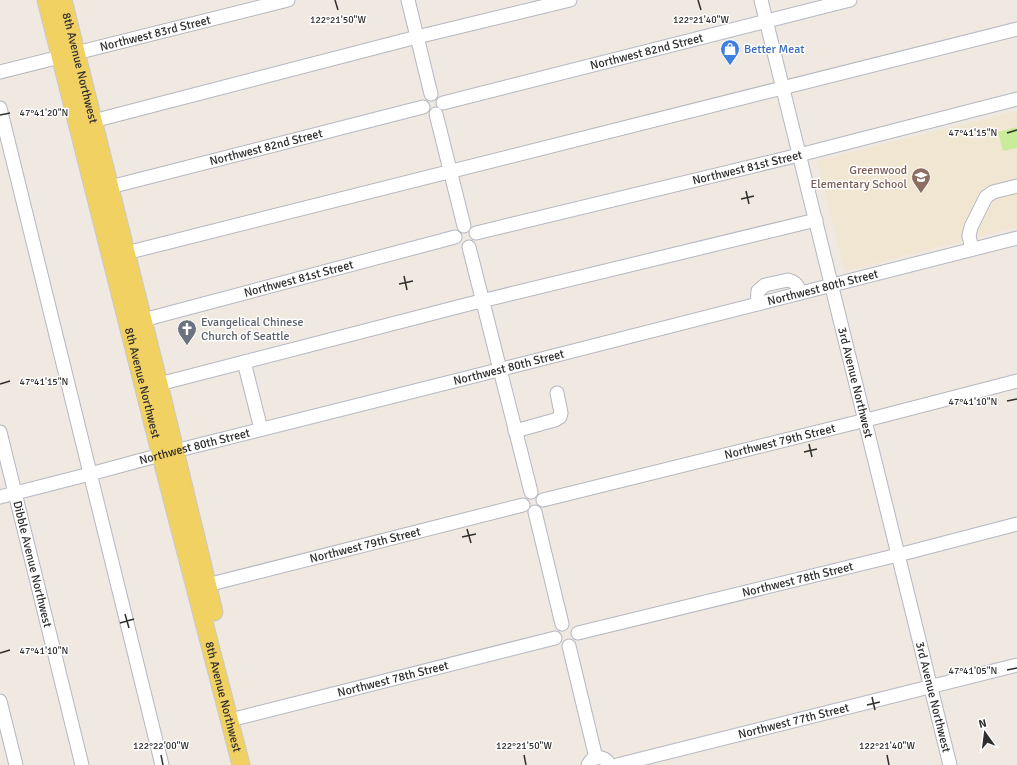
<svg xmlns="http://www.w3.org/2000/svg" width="1017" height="765" viewBox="0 0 1017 765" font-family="Signika,sans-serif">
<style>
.education{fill:#f0e6d1}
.pitch{fill:#c9ec9a}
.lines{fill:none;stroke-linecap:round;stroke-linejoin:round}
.minor-casing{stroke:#b4b7c1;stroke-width:15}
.major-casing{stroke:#c9c9c9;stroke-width:19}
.minor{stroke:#fff;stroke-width:13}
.major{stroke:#f2d163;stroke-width:17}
.ticks{fill:none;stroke:#2e2e2e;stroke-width:1.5}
.labels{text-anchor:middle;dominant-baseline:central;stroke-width:3;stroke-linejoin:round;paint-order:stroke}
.street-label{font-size:12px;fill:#2e2e2e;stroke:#fff}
.shop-label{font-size:12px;fill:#366cbe;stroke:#fff;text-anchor:start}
.education-label{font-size:12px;fill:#785e54;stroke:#fff;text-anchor:end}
.worship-label{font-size:12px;fill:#5b616d;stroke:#fff;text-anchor:start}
.ticks-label{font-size:10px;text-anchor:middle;fill:#2e2e2e;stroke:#fff;stroke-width:3;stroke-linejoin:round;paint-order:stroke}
</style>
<rect width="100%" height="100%" fill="#efe9e1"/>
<!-- education -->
<polygon class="education" points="1017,111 1017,227 845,271 817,161"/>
<!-- pitch -->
<polygon class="pitch" points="1017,127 1017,148 1003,151 998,132"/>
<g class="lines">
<defs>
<g id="minor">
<polyline points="408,0 431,94"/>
<path id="s1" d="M761,0L950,765"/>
<path id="s2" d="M0,72L288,0"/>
<path id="s3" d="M443,103L850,0"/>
<polyline points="0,108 162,765"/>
<polyline points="436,114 464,226"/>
<polyline points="93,121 417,37 570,0"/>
<path id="s4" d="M110,187L423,107"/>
<path id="s5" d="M476,233L799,155L1017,99"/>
<polyline points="469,247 531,492"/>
<polyline points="972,249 969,236 971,227 986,197 993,192 1017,186"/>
<polyline points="126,253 1017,29"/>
<path d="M757,304L758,291L765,285L788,280C796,282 798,286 800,293"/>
<path id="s6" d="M143,320L455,237"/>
<polyline points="244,362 261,429"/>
<polyline points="159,384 469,304 816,220"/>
<polyline points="515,431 555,420 560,417 561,413 557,393"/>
<path id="s7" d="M0,432L82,765"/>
<path id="s8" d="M0,497L90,474L175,451L510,367L1017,238"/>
<path id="s9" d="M543,500L878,417L1017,381"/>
<polyline points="535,512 562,624"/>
<path id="s10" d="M207,585L523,505"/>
<path id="s11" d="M578,633L898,555L1017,524"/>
<polyline points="569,646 596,758"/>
<polyline points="0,701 16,765"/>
<path id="s12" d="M230,720L555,638"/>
<path d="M588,765C593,755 604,755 610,765"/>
<path id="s13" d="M617,765L1017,665"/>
</g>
<g id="major">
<path id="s14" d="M46,0L163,464L241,765"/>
<path id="s15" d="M63,0L159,384L214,612"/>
</g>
</defs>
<!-- minor casing -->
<use href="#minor" class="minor-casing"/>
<!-- major casing -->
<use href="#major" class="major-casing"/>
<!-- minor -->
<use href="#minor" class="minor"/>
<!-- major -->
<use href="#major" class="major"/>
</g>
<!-- ticks -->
<path class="ticks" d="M335,0L338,10M698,0L701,10M0,115L10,113M1007,133L1017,130M746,191L749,204M741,199L754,196M404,276L407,290M399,284L413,281M0,384L10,381M1007,401L1017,399M809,444L812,457M804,452L817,449M467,529L471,543M462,537L476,534M125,614L129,628M120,623L134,619M0,653L10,650M1007,670L1017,668M872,697L875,710M867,705L880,702M161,755L163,765M524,755L526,765M887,755L889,765"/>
<!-- icons -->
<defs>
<symbol id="shop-pin" viewBox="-11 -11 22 30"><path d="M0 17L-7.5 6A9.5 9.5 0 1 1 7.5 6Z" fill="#3f7fe0" stroke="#fff"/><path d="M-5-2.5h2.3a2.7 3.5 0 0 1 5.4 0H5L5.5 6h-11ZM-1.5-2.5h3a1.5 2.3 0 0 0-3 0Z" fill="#fff"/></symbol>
<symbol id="school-pin" viewBox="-11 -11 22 30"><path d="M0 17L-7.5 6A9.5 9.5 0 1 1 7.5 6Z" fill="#8d6e63" stroke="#fff"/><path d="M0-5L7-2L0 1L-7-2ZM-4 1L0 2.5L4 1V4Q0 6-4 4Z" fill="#fff"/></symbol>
<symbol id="church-pin" viewBox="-11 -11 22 30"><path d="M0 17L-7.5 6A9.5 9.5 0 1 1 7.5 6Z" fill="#6b7280" stroke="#fff"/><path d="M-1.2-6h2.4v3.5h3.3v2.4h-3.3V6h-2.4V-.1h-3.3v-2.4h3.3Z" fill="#fff"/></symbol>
</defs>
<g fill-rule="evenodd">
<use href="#shop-pin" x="719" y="38" width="22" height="30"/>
<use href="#school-pin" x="910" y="166" width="22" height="30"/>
<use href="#church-pin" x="176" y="318" width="22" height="30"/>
</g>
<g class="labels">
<!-- street labels -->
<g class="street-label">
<text stroke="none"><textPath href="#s2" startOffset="160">Northwest 83rd Street</textPath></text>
<text stroke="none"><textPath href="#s3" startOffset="210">Northwest 82nd Street</textPath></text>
<text stroke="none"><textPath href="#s15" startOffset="70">8th Avenue Northwest</textPath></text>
<text stroke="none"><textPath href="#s4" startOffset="161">Northwest 82nd Street</textPath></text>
<text stroke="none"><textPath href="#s5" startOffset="279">Northwest 81st Street</textPath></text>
<text stroke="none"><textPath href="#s6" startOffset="161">Northwest 81st Street</textPath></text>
<text stroke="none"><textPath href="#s8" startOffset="849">Northwest 80th Street</textPath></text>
<text stroke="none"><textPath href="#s8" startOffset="525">Northwest 80th Street</textPath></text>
<text stroke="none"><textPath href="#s1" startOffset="394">3rd Avenue Northwest</textPath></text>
<text stroke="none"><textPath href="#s14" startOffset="395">8th Avenue Northwest</textPath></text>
<text stroke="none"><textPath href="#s9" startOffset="244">Northwest 79th Street</textPath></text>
<text stroke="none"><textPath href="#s8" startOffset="201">Northwest 80th Street</textPath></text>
<text stroke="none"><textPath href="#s10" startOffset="163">Northwest 79th Street</textPath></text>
<text stroke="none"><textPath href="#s7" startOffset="136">Dibble Avenue Northwest</textPath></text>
<text stroke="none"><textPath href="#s11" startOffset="226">Northwest 78th Street</textPath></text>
<text stroke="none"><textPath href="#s12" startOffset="168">Northwest 78th Street</textPath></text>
<text stroke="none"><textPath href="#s14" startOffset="719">8th Avenue Northwest</textPath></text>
<text stroke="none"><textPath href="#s1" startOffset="718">3rd Avenue Northwest</textPath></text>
<text stroke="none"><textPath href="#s13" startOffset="182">Northwest 77th Street</textPath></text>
</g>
<!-- shop labels -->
<g class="shop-label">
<text x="744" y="49">Better Meat</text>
</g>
<!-- education labels -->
<g class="education-label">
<text x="907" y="170">Greenwood<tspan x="907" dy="14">Elementary School</tspan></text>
</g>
<!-- worship labels -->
<g class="worship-label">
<text x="201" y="322">Evangelical Chinese<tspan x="201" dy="14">Church of Seattle</tspan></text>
</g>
</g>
<g class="ticks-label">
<text x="338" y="23">122°21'50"W</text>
<text x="701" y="23">122°21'40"W</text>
<text x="44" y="116">47°41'20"N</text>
<text x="973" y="136">47°41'15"N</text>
<text x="44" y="385">47°41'15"N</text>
<text x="973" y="405">47°41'10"N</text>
<text x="44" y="654">47°41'10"N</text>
<text x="973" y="674">47°41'05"N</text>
<text x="161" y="749">122°22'00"W</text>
<text x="524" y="749">122°21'50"W</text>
<text x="887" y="749">122°21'40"W</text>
</g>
<!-- north arrow -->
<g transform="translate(985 733) rotate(346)" stroke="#ffffff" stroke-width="3" paint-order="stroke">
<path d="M0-3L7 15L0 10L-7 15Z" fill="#2e2e2e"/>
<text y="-6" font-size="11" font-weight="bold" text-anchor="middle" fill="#2e2e2e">N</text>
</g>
</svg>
